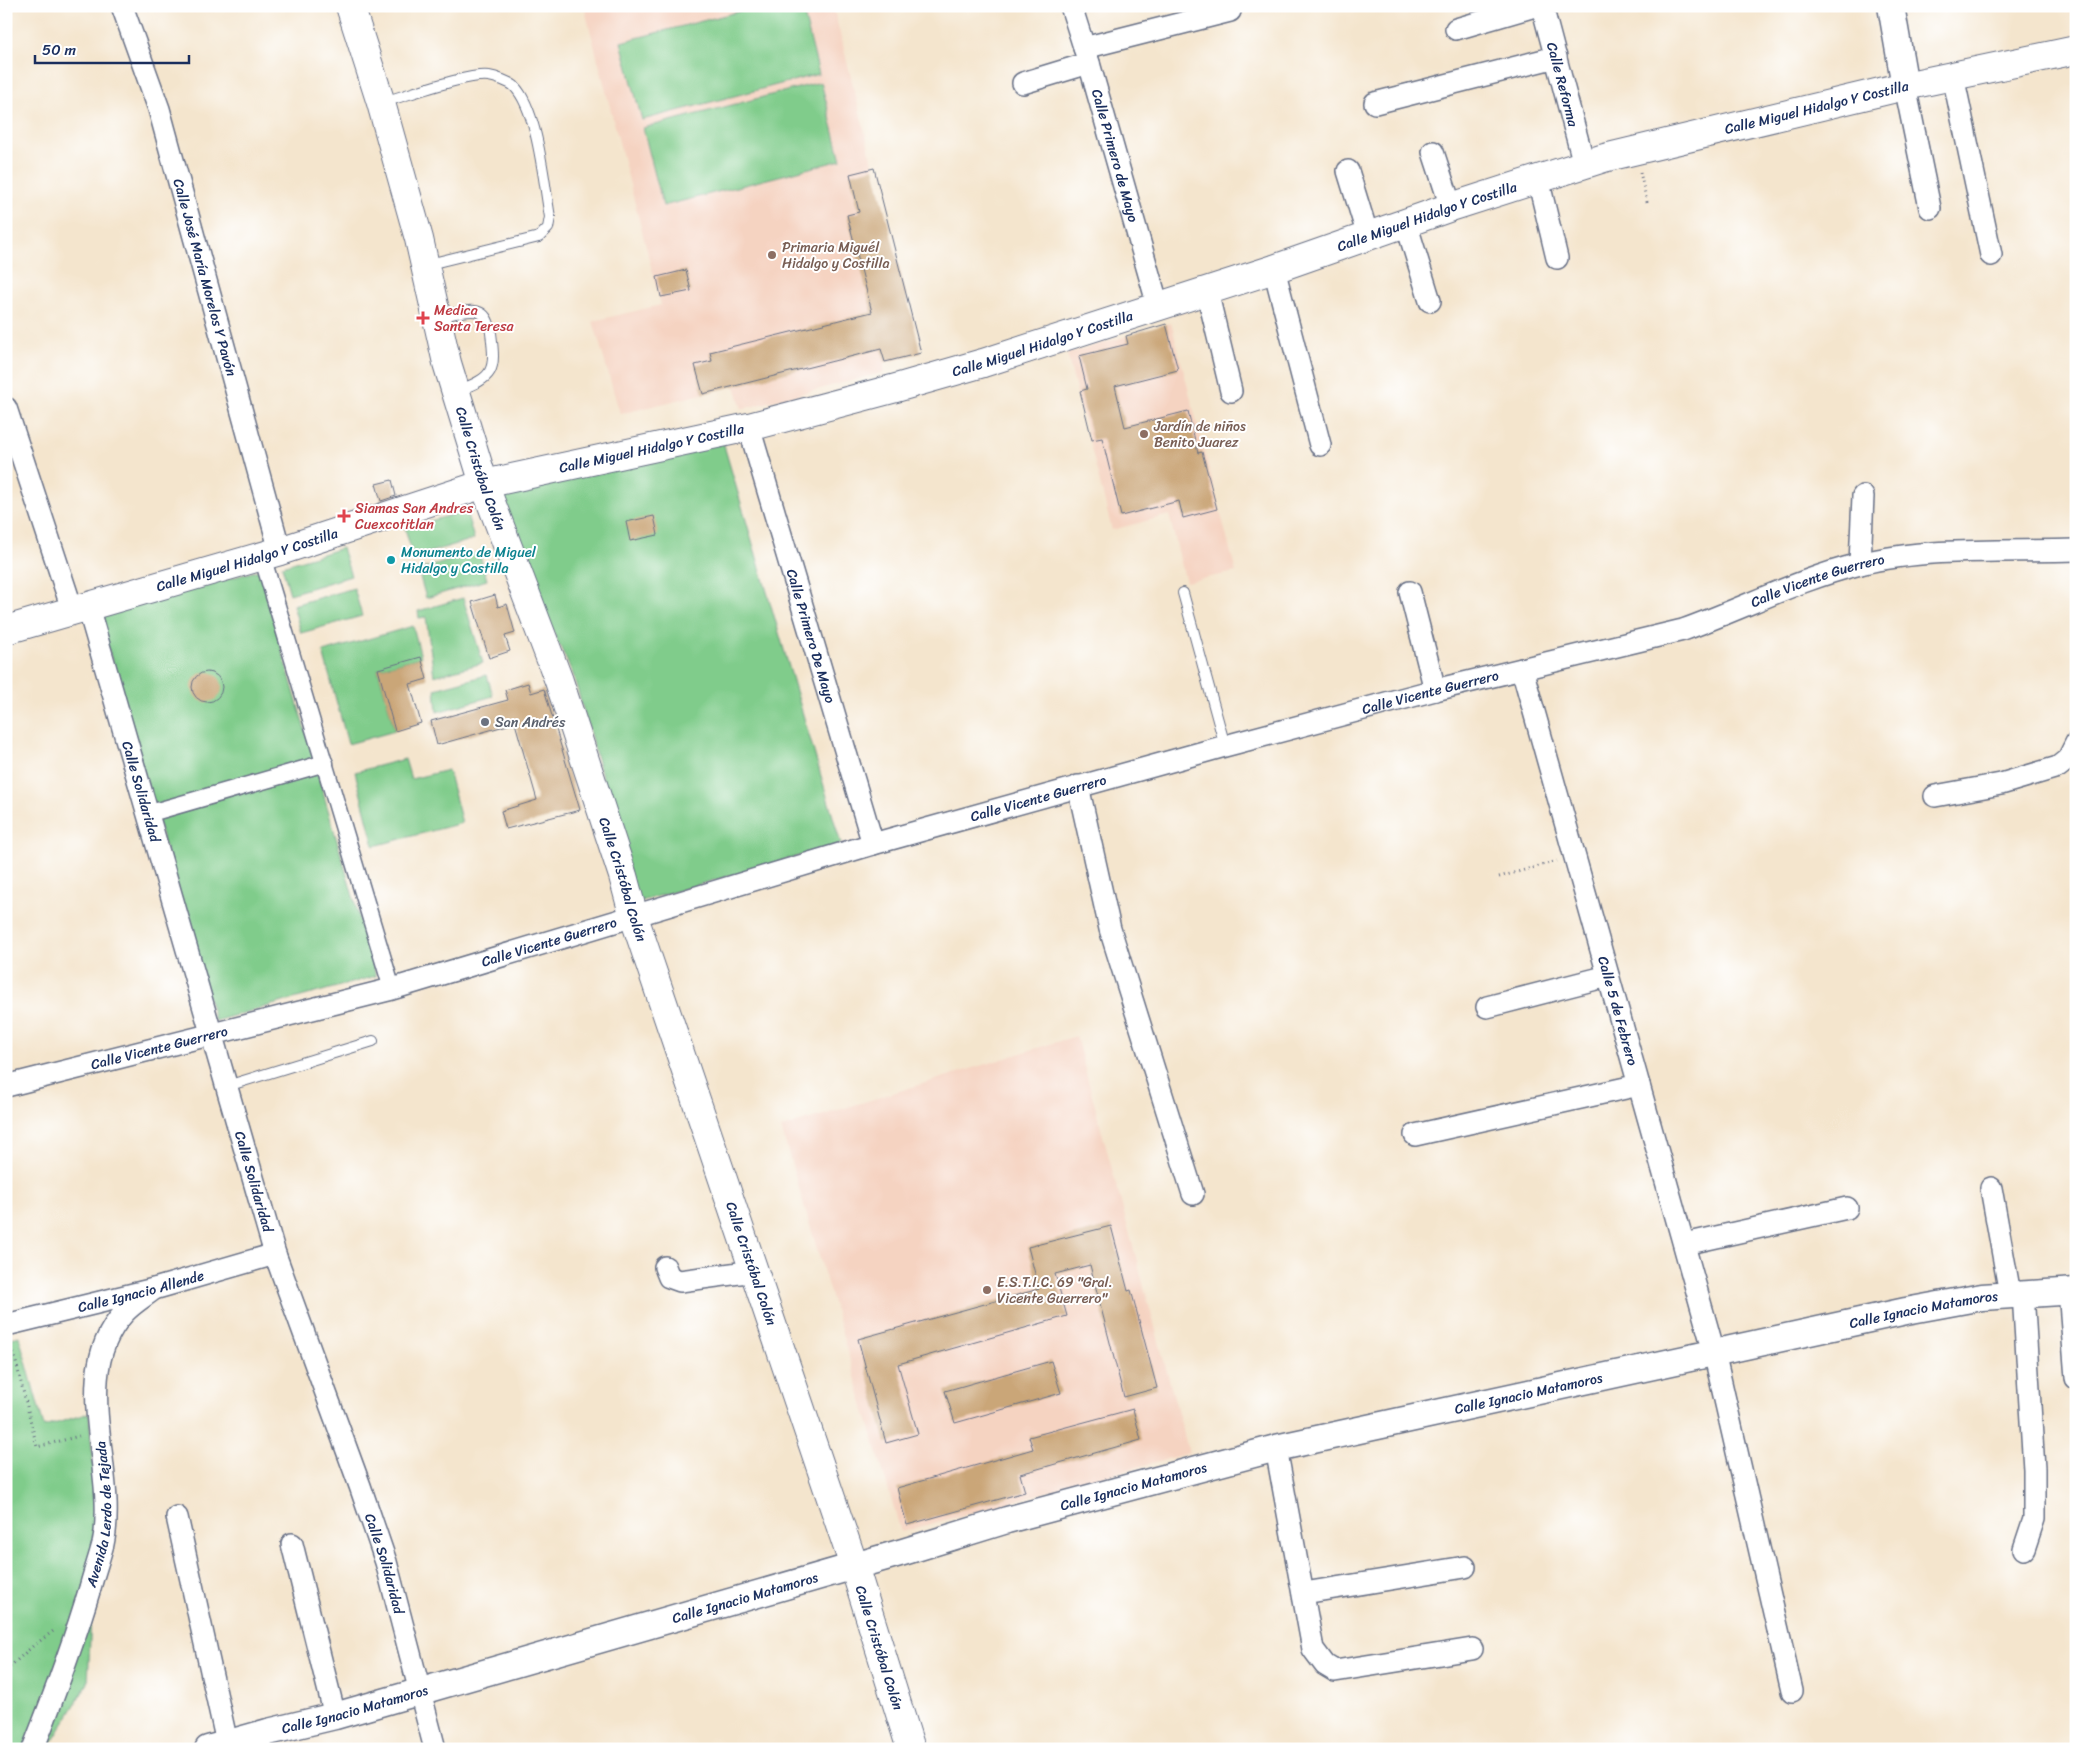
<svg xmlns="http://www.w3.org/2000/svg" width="2082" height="1755" viewBox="0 0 2082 1755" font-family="Sriracha,sans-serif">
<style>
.built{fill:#f5d3c1}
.green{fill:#80cc8b;stroke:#4e7e74}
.building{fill:#caa678}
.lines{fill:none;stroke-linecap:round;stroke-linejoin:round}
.service-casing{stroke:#676f85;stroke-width:12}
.pedestrian-casing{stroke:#676f85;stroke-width:19}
.minor-casing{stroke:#676f85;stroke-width:24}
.tertiary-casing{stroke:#676f85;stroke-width:29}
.secondary-casing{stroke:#676f85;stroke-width:30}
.path{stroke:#676f85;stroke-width:3;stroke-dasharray:1 4;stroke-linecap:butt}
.service{stroke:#fff;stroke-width:10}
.pedestrian{stroke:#fff;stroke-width:16}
.minor{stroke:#fff;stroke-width:21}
.tertiary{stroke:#fff;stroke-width:26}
.secondary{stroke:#fff;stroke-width:28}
.education-dot{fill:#8d6e63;stroke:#fff;stroke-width:2}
.health-dot{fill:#e0444e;stroke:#fff;stroke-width:2}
.culture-dot{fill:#0f9aa8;stroke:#fff;stroke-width:2}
.worship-dot{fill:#6b7280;stroke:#fff;stroke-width:2}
.labels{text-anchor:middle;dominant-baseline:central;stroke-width:4;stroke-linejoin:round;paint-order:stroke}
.street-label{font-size:14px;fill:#1b2f5e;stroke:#fff}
.education-label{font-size:14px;fill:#785e54;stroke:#fff;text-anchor:start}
.health-label{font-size:14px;fill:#be3a42;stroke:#fff;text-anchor:start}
.culture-label{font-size:14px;fill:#0d838f;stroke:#fff;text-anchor:start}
.worship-label{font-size:14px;fill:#5b616d;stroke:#fff;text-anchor:start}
</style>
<rect width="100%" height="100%" fill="#fff"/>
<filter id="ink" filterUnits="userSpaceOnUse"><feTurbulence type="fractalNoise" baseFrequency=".02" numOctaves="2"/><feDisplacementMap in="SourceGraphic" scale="10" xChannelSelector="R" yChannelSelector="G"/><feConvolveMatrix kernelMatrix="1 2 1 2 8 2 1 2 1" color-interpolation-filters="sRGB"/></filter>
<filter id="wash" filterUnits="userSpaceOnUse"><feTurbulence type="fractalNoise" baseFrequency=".0096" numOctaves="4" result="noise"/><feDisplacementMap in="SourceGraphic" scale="20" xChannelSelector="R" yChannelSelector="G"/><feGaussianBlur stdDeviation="1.12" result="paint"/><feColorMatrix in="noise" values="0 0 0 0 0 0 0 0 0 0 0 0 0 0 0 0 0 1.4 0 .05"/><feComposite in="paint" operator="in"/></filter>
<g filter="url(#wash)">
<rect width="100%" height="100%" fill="#f4e5cd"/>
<!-- built -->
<g class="built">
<polygon points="584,6 833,6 921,353 883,363 885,372 742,409 735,386 620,414 593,321 661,305"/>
<polygon points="1171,323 1236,572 1186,582 1169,515 1112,530 1067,354"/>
<polygon points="1076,1036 1189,1453 901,1532 781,1128"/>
</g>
<!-- green -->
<g class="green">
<polygon points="760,6 802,6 819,74 642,120 621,42"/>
<polygon points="821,82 841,160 663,206 643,128"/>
<polygon points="723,442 841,844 638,902 573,674 526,574 502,495"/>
<polygon points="466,511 474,539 413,557 405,528"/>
<polygon points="342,548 351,576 290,594 282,566"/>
<polygon points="479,552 487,580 426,598 418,570"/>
<polygon points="259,570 376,976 215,1021 99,616"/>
<polygon points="354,588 362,616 301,633 293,605"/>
<polygon points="463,598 483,663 434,676 426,617 419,618 418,611"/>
<polygon points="413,626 421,657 378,669 395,731 348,744 323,652"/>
<polygon points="487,675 493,696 437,712 435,689"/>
<polygon points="405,759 411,779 448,770 462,823 374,846 355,772"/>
<polygon points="19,1336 44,1427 89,1413 99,1543 92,1595 88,1683 48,1749 6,1749 6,1340"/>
</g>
<g id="blocks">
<!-- building -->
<g class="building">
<polygon points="874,168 921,353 885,362 881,349 703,394 695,365 712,361 710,352 872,312 847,215 859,212 850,174"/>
<polygon points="686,270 691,291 661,297 657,277"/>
<polygon points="1166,324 1178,370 1115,386 1125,427 1188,411 1198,453 1202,452 1217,509 1183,518 1179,501 1121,516 1102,438 1092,440 1080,391 1087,389 1079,356 1128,344 1126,336"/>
<polygon points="392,480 396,496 381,501 376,484"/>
<polygon points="654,516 658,535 630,541 626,522"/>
<polygon points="495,595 498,607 507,604 515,633 505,636 510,651 489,658 472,602"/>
<polygon points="421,657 427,679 410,684 421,723 395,731 378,669"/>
<circle cx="207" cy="687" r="15"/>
<polygon points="528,683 531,693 544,689 580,810 506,829 501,811 537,800 515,723 437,745 431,721 508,700 505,690"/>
<polygon points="1111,1226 1128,1291 1131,1290 1157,1388 1124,1397 1090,1265 1055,1274 1067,1316 898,1364 918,1434 886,1443 858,1339 1039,1289 1028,1247"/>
<polygon points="1051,1361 1061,1393 955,1423 945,1391"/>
<polygon points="1133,1409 1141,1440 1020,1474 1025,1492 907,1525 897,1488 1033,1449 1029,1437"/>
</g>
</g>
</g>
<g filter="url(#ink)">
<use href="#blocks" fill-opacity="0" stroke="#676f85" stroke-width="1"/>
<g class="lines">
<defs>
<g id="service">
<path d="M382,102C406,96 468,73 489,76C496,77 509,82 514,86C538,110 544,184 550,217L548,228L539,237L425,265"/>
<path d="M439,317C450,315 471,307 481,313C488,317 490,326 491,333C496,372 494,377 457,391"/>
<polyline points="1183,593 1225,746"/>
<polyline points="227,1086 373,1041"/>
</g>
<g id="pedestrian">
<polyline points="262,556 392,989"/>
<polyline points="147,814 325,763"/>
</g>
<g id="minor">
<path id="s1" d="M122,6L159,109L280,551"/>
<path id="s2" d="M1071,6L1089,63L1158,306"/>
<path id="s3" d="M1542,6L1584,164"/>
<polyline points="1456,29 1535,6"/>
<polyline points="1084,48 1230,11"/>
<polyline points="1953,76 1991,255"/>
<polyline points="1023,83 1089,63"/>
<polyline points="1905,86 1930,208"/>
<polyline points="1375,103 1556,57"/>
<polyline points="1433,152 1451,207"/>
<polyline points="1348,171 1368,236"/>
<polyline points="1538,179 1557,258"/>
<polyline points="1406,223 1430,301"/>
<polyline points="1274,269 1320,445"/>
<polyline points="1207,291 1231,391"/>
<polyline points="6,408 73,612"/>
<path id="s4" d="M749,427L873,844"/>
<polyline points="1860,564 1863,496"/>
<polyline points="1410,592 1435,690"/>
<path id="s5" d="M88,607L275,1254L360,1486L386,1562L435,1749"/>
<path id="s6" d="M1522,669L1714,1352L1792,1691"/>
<polyline points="1078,786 1110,929 1193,1194"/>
<polyline points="1935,796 2001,784 2058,767 2068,759 2076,743"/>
<polyline points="1487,1007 1608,976"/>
<path id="s7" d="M6,1086L392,989L873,844L1225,746L1435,690L1683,630C1742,609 1799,579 1860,564C1926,547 2007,552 2076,550"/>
<polyline points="1415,1135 1639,1085"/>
<polyline points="1991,1188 2010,1294"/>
<polyline points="1685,1244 1847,1208"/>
<polyline points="665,1267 669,1277 680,1281 754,1271"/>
<polyline points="2069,1290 2076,1378"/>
<polyline points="2023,1293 2034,1469 2034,1519 2024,1549"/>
<path id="s8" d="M6,1325L154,1289L275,1254"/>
<polyline points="1276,1448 1313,1649 1325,1665 1335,1671 1472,1649"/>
<polyline points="177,1517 227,1743"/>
<polyline points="292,1544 335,1716"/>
<polyline points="1304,1593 1465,1567"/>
<path id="s9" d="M33,1749C54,1696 74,1642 90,1588C94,1573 99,1559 103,1544C119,1471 67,1375 124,1313C132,1304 144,1297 154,1289"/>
</g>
<g id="tertiary">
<polyline points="1891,6 1905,86"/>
<path id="s10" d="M208,1749L268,1732L335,1716L903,1552L1007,1520L1276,1448L1906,1311L1982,1297L2076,1291"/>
</g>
<g id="secondary">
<path id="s11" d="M350,6L381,103L419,239L447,363L484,484L559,681L623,876L634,917L854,1566L911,1749"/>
<path id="s12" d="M6,630L280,551L484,484L749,427L896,388L983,363L1274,269L1451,207L1604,158L1905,86L2076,50"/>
</g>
</defs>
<!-- service casing -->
<use href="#service" class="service-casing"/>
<!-- pedestrian casing -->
<use href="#pedestrian" class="pedestrian-casing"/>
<!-- minor casing -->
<use href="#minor" class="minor-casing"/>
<!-- tertiary casing -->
<use href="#tertiary" class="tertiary-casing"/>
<!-- secondary casing -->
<use href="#secondary" class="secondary-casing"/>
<!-- path -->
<g class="path">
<polyline points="1640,172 1647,202"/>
<polyline points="1499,877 1557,861"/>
<polyline points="6,1352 13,1350 37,1447 79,1436"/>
<polyline points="6,1670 33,1646 56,1629"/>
</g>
<!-- service -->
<use href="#service" class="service"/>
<!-- pedestrian -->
<use href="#pedestrian" class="pedestrian"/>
<!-- minor -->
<use href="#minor" class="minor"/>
<!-- tertiary -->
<use href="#tertiary" class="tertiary"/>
<!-- secondary -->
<use href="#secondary" class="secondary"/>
</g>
</g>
<!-- markers -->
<g class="education-dot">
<circle cx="772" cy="255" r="5"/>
<circle cx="1144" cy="434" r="5"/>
<circle cx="987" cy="1290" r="5"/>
</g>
<g class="health-dot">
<path d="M420.5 310.5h5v5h5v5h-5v5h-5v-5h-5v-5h5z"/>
<path d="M341.5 508.5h5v5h5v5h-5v5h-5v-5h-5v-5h5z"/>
</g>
<circle class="culture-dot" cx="391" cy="560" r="5"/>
<circle class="worship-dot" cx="485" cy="722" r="5"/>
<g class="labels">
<!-- street labels -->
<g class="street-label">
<text stroke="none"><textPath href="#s3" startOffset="81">Calle Reforma</textPath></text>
<text stroke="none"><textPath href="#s12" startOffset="1886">Calle Miguel Hidalgo Y Costilla</textPath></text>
<text stroke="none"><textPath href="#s2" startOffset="156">Calle Primero de Mayo</textPath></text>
<text stroke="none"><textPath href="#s12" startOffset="1481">Calle Miguel Hidalgo Y Costilla</textPath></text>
<text stroke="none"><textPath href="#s1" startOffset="284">Calle José María Morelos Y Pavón</textPath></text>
<text stroke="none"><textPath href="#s12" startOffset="1076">Calle Miguel Hidalgo Y Costilla</textPath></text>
<text stroke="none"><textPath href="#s12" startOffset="671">Calle Miguel Hidalgo Y Costilla</textPath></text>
<text stroke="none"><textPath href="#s11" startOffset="481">Calle Cristóbal Colón</textPath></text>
<text stroke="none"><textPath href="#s12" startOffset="251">Calle Miguel Hidalgo Y Costilla</textPath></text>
<text stroke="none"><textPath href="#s7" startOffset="1882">Calle Vicente Guerrero</textPath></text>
<text stroke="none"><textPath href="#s4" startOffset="218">Calle Primero De Mayo</textPath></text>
<text stroke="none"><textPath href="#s7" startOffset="1478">Calle Vicente Guerrero</textPath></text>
<text stroke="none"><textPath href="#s5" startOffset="192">Calle Solidaridad</textPath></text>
<text stroke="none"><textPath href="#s7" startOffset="1072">Calle Vicente Guerrero</textPath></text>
<text stroke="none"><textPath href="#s11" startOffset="916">Calle Cristóbal Colón</textPath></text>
<text stroke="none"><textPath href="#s7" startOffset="562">Calle Vicente Guerrero</textPath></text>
<text stroke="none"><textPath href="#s6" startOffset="355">Calle 5 de Febrero</textPath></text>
<text stroke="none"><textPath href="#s7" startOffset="158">Calle Vicente Guerrero</textPath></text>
<text stroke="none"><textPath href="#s5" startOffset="598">Calle Solidaridad</textPath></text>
<text stroke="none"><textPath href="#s11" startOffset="1321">Calle Cristóbal Colón</textPath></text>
<text stroke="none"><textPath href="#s8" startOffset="139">Calle Ignacio Allende</textPath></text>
<text stroke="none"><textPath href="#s10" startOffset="1772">Calle Ignacio Matamoros</textPath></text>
<text stroke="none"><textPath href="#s10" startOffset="1368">Calle Ignacio Matamoros</textPath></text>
<text stroke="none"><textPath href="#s10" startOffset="962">Calle Ignacio Matamoros</textPath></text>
<text stroke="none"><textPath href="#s9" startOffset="246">Avenida Lerdo de Tejada</textPath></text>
<text stroke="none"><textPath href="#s5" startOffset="1002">Calle Solidaridad</textPath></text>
<text stroke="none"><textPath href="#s10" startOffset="558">Calle Ignacio Matamoros</textPath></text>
<text stroke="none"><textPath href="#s11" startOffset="1726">Calle Cristóbal Colón</textPath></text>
<text stroke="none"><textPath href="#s10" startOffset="152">Calle Ignacio Matamoros</textPath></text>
</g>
<!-- education labels -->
<g class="education-label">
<text x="782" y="247">Primaria Miguél<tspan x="782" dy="16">Hidalgo y Costilla</tspan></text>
<text x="1154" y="426">Jardín de niños<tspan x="1154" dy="16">Benito Juarez</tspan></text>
<text x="997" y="1282">E.S.T.I.C. 69 "Gral.<tspan x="997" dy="16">Vicente Guerrero"</tspan></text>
</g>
<!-- health labels -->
<g class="health-label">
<text x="434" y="310">Medica<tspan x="434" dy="16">Santa Teresa</tspan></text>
<text x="355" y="508">Siamas San Andres<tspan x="355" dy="16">Cuexcotitlan</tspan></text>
</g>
<!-- culture labels -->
<g class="culture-label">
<text x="401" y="552">Monumento de Miguel<tspan x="401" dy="16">Hidalgo y Costilla</tspan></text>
</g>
<!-- worship labels -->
<g class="worship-label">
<text x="495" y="722">San Andrés</text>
</g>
</g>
<!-- margin -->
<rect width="2082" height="1755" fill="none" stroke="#fff" stroke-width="25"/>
<!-- scale -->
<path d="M35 55v8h154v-8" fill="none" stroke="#1b2f5e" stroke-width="2.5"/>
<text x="42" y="55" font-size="15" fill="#1b2f5e" stroke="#ffffff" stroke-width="4" paint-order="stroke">50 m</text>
</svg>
